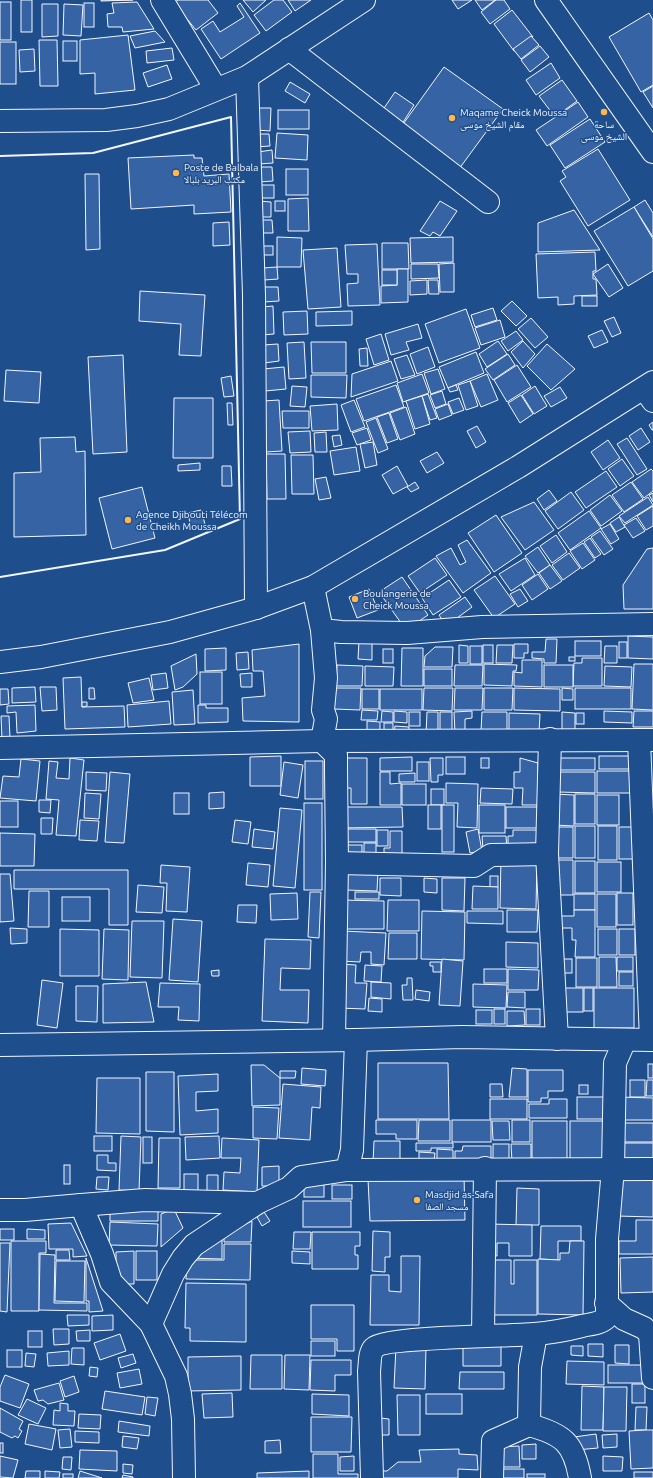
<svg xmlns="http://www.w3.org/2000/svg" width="653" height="1478" viewBox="0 0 653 1478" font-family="Ubuntu,'Noto Naskh Arabic',sans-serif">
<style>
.building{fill:#3563a3;stroke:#f2f6ff}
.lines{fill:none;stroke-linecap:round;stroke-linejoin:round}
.minor-casing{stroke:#f2f6ff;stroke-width:24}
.major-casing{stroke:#f2f6ff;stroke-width:24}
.minor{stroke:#1f4e8c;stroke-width:22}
.major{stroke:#1f4e8c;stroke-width:22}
.wall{stroke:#f2f6ff;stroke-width:2}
.poi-dot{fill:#ffb74d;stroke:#1f4e8c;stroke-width:1.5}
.labels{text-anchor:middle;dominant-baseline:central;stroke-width:3;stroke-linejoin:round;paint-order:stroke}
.poi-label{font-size:10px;fill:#f2f6ff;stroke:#1f4e8c;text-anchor:start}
</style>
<rect width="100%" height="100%" fill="#1f4e8c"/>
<!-- building -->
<g class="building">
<rect x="21" y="0" width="11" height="32"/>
<polygon points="101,0 133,0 101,1"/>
<polygon points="178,0 208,0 218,13 196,30 174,3"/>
<polygon points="243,0 266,0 253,12"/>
<polygon points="274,0 283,0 292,12 266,31 254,15"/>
<polygon points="288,0 311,0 295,11"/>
<polygon points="452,0 472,0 458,9"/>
<polygon points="475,0 495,0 482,10"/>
<polygon points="496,0 504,0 510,9 490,24 481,12"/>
<rect x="0" y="2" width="11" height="38"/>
<polygon points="137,2 154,29 123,32 122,27 108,27 107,14 114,13 112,3"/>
<rect x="84" y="3" width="10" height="24"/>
<polygon points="240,3 260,33 221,59 201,29 213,21 220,32 244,17 237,6"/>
<polygon points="42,4 58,4 58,36 42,37"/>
<polygon points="64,4 83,5 81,36 63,35"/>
<polygon points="512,10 533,37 514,51 494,24"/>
<polygon points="649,13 653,20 653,85 641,92 609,37"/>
<polygon points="155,31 165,42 135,48 130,36"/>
<polygon points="128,35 135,90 95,94 95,73 80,74 80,40"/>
<polygon points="531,36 539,45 521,59 513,49"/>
<polygon points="39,40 57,40 58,86 40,86"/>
<rect x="63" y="41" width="14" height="20"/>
<rect x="0" y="42" width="16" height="42"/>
<polygon points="540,46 549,57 530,72 521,60"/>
<polygon points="172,48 174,60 147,63 146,51"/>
<polygon points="34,49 35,71 20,72 19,50"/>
<polygon points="551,63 560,78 536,95 526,80"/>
<polygon points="167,65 172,79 148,87 143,73"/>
<polygon points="444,67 503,109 459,169 401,127"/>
<polygon points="562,80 577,101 555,117 539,96"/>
<polygon points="290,82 310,94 305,103 285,91"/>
<polygon points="653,86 653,108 643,92"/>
<polygon points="395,92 414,105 402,124 382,111"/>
<polygon points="578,102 588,117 547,146 536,130"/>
<polygon points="258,108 271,108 270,131 257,130"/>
<rect x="278" y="110" width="31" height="19"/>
<polygon points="590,119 605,142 565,168 550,145"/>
<polygon points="277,133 308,135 307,160 275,158"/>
<polygon points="253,134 269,134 270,146 254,147"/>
<polygon points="598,149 630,200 588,226 560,181 566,177 562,171"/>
<polygon points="272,150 273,163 259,164 258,152"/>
<polygon points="194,155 194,158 202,158 204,176 229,174 231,212 194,214 194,205 131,209 128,158"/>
<polygon points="257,167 272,167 273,181 259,182"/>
<rect x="286" y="169" width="22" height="26"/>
<polygon points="85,174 99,174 100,249 86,250"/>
<rect x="260" y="185" width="14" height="13"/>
<polygon points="308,198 309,231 288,231 288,199"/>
<polygon points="645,200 653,213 653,237 634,207"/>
<polygon points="259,201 271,202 271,217 259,217"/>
<rect x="275" y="201" width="10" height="10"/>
<polygon points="440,201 457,211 440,236 433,232 430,236 420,231"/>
<polygon points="634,207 653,239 653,271 628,286 594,231"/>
<polygon points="574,210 600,250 538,252 538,223"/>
<polygon points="259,220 272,220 273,233 259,233"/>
<polygon points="229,222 230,245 213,246 213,223"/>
<polygon points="277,237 302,238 301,267 277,267"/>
<polygon points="453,237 453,262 411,263 410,238"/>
<polygon points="382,243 408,243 409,269 382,269"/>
<polygon points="377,244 380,305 348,306 347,284 358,283 358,274 347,274 345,245"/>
<rect x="263" y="246" width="10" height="9"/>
<polygon points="337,248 341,307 308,309 303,250"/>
<polygon points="595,252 596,271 593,271 593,279 596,279 597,295 574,296 574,304 558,305 558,297 538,298 536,254"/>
<polygon points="454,263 454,292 440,292 439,264"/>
<polygon points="411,264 438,264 439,278 411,279"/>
<polygon points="608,264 623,288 609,297 593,274"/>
<polygon points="277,267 278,279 264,280 263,268"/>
<polygon points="397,269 408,269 408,302 381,303 381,286 397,285"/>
<rect x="382" y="270" width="15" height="15"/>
<polygon points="427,280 427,294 410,295 410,281"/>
<polygon points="428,280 438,280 439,294 429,294"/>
<polygon points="262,287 278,287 279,301 263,302"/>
<polygon points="140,291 205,295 201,356 179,355 181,324 139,321"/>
<rect x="582" y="296" width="15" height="10"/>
<polygon points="512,301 527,316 516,326 501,311"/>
<polygon points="273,306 274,334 262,335 261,307"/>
<polygon points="493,308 497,320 475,327 471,315"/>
<polygon points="466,309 480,348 439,363 425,324"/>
<polygon points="307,311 308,334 284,335 283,312"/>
<polygon points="352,311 352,325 316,326 316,312"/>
<polygon points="614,317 621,333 612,337 604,321"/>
<polygon points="531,318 548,337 535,348 518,329"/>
<polygon points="500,320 505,337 481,345 475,328"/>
<polygon points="418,324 422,338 406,342 409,350 391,355 385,334"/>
<polygon points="602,330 608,342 594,348 588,336"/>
<polygon points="516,331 523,340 508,351 501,341"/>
<polygon points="381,334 389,360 374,365 366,339"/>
<polygon points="498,341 507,354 487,367 479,354"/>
<polygon points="523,341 535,354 523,368 511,352"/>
<polygon points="304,342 306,378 289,379 287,343"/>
<polygon points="311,342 346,342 346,373 312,373"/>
<polygon points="278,344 279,361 264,363 263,345"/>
<polygon points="547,344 575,369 551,390 527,366"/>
<polygon points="428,347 435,367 417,374 410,354"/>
<polygon points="367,348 368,366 360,366 359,349"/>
<polygon points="476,352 484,373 448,388 439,367"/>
<polygon points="508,354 515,365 493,380 485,369"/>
<polygon points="123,355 127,452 93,454 88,357"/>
<polygon points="407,355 415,375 401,379 394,359"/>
<polygon points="391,361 398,381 351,397 352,374"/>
<polygon points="517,365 531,387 507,402 494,380"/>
<polygon points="284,367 286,389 265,391 263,369"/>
<polygon points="438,369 445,389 431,394 424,373"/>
<polygon points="6,370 41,372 39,403 4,401"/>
<polygon points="422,374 429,393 403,402 397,383"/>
<polygon points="487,374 498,400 481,407 470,381"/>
<polygon points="311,375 347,375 346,398 311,397"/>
<polygon points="231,376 234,396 224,397 221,378"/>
<polygon points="470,381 478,406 466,410 458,385"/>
<polygon points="396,385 404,407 364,421 356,399"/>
<polygon points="456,385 458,390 450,392 448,388"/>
<polygon points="292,386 307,387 305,407 290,406"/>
<polygon points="535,386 547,406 534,414 522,395"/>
<polygon points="560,387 567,398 551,407 544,396"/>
<polygon points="442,391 446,404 435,408 430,395"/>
<polygon points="428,394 437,418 430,420 422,396"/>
<polygon points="521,395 533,414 520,423 508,403"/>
<polygon points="422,396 430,424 415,429 406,401"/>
<polygon points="174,398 213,398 213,458 173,458"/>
<polygon points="459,398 464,410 453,414 448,402"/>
<polygon points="279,400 282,451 266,452 263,401"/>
<polygon points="354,400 365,427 351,432 341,405"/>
<polygon points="227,403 232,403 233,425 228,425"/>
<polygon points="337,404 338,430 312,431 310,406"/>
<polygon points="448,404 452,415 439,420 435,409"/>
<polygon points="406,407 415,434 400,440 390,413"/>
<polygon points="282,411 309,411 309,428 283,428"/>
<polygon points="389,413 398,439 387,443 377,417"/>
<polygon points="376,418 388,449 378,453 366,422"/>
<polygon points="653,422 653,430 652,430 649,425"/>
<polygon points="477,426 486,442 476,448 467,431"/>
<polygon points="367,428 371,440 357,445 352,433"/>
<polygon points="641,428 650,442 638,450 629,436"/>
<polygon points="310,431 311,452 290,453 288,432"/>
<polygon points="326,432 327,452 315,452 314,433"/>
<polygon points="340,435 342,445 334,447 332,436"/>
<polygon points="75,437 76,452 85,451 86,535 14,537 14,473 41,472 40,438"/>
<polygon points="627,438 647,469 637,475 617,444"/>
<polygon points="608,440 620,458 603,470 591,452"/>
<polygon points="373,442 377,465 365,468 360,444"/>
<polygon points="356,447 360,471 334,475 330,451"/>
<polygon points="437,452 444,463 427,473 420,461"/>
<polygon points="266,454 285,454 286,499 267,499"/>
<polygon points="291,455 313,455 314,494 292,494"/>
<polygon points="622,459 634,476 620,486 608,469"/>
<polygon points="200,463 200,470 178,471 178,465"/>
<polygon points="222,466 231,466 232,486 222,486"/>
<polygon points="397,466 408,486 393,494 382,475"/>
<polygon points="651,469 653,471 653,491 644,498 632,482"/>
<polygon points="606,471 617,487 586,508 575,492"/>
<polygon points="326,477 331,498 319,500 315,479"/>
<polygon points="415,482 419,488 411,492 407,487"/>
<polygon points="631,482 643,499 624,512 612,495"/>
<polygon points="142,487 155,538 112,549 99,498"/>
<polygon points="549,490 557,501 544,510 537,499"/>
<polygon points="571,492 584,510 558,529 545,511"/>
<polygon points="653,493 653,502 649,495"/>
<polygon points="610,495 622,511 601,526 590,510"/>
<polygon points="648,497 653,505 625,523 619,516"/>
<polygon points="534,502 554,530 525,550 501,517"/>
<polygon points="653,506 653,526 646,530 637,516"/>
<polygon points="201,510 205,524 191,528 188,513"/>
<polygon points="589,511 601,528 570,550 558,533"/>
<polygon points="496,515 522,553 494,572 468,533"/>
<polygon points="619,517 625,527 616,532 610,523"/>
<polygon points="636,518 645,531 633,538 624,525"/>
<polygon points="610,524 619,539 611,544 601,529"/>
<polygon points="600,531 613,549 604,555 591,537"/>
<polygon points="556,535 567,552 552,563 540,546"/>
<polygon points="590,538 601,554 595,558 584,542"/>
<polygon points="467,540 491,573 463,593 436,556 451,548 460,565 466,562 458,545"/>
<polygon points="583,543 595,560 582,569 570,551"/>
<polygon points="538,547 550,565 538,573 525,556"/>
<polygon points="653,548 653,609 624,609 623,585 647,549"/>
<polygon points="569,553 580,568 563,580 552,565"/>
<polygon points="435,558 447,575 420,593 408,576"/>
<polygon points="525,558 535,575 511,591 499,574"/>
<polygon points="550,565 562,581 550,589 539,573"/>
<polygon points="538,574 548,589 532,600 522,585"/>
<polygon points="495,576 515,604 494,618 474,590"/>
<polygon points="402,577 428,615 406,630 379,592"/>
<polygon points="449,580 461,597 433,615 422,598"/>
<polygon points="369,589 378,610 357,618 349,597"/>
<polygon points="520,589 528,601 518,607 510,594"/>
<polygon points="465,597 472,607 446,626 439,615"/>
<polygon points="628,636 653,637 653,659 628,658"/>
<polygon points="546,639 557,639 556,663 544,663 544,659 532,658 532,652 545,652"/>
<polygon points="359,641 372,641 372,660 358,659"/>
<rect x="575" y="641" width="26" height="15"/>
<rect x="619" y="642" width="8" height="16"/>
<polygon points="299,644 299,722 243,721 242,698 265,696 263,671 253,671 252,650"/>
<polygon points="514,644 528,644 528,653 524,653 524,658 514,658"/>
<polygon points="459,645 468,646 468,663 459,663"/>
<rect x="483" y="645" width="10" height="18"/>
<polygon points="497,645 513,645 512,663 496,663"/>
<rect x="470" y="646" width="12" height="18"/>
<polygon points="605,646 617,646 617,663 604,663"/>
<polygon points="435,647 453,647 452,667 424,667 425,656"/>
<polygon points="226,648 226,670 205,671 205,649"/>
<polygon points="402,648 423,648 423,686 401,686"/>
<rect x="383" y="649" width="10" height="14"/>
<polygon points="248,652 249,669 237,670 236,653"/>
<polygon points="196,654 197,674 183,687 175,690 171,666"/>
<rect x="569" y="657" width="6" height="4"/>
<polygon points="582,658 602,658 602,686 573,686 574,663 582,663"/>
<polygon points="522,660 542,660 542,687 514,686 514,672 522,673"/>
<polygon points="484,664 517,665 516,671 513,671 512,686 484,685"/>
<polygon points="634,664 653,664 653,710 632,709"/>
<polygon points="337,665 363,666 362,686 336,686"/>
<polygon points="455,665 483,665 482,686 454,686"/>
<rect x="544" y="665" width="29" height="22"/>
<polygon points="365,666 394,667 393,686 365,686"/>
<polygon points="605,666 632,667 631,687 604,686"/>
<rect x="424" y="669" width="28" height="17"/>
<rect x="200" y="672" width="22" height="32"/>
<polygon points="166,673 168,688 153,690 151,675"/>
<polygon points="252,673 252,687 241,687 240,674"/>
<polygon points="81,677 82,707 124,706 125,727 65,729 63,678"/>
<polygon points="149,678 154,700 133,703 128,683"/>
<polygon points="35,687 36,702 12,703 12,688"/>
<polygon points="40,687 56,687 57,710 42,711"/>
<polygon points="89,688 94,688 95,699 89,699"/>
<polygon points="334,688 361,688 360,710 334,709"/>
<polygon points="424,688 453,688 452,711 423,710"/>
<polygon points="455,688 483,688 482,710 454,710"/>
<polygon points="484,688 513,688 512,710 484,710"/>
<polygon points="514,688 560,689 560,711 514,710"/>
<polygon points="562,688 573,689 573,700 562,700"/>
<rect x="575" y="688" width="56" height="21"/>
<polygon points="0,689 8,689 9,704 0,705"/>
<rect x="362" y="689" width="17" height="20"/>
<rect x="380" y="689" width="42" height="21"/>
<polygon points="193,690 195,724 174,725 172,692"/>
<polygon points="169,701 171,724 128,727 127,705"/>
<polygon points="82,702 87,702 87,706 82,707"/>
<polygon points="35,705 36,731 17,733 16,712 7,713 7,706"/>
<polygon points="198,705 206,705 206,708 228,708 228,722 198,723"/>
<polygon points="362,710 378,711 377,720 361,720"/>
<polygon points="382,711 393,712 393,722 381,722"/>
<polygon points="394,711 407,712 407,723 394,722"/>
<polygon points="472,711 472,718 465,719 465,733 455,733 454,712"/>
<polygon points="604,711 632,712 632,723 604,722"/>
<polygon points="634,711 653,711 653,727 633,727"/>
<rect x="409" y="712" width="11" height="14"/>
<polygon points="427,712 438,712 438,734 426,734"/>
<rect x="440" y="712" width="12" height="22"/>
<polygon points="482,712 507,712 507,732 481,731"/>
<polygon points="562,712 575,713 575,734 562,734"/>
<polygon points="509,713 540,714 539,733 509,732"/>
<rect x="576" y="713" width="8" height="11"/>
<polygon points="1,716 9,716 10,738 2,739"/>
<polygon points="367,721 380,722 380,733 367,733"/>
<rect x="384" y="723" width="9" height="11"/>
<polygon points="395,726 409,727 409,735 394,735"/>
<polygon points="281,756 281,786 250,786 250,757"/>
<rect x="599" y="756" width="32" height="13"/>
<polygon points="412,757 412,771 380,771 380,758"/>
<rect x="446" y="757" width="19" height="17"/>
<polygon points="70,758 84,760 76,836 56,835 59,800 46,799 49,761 58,762 56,778 69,779"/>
<polygon points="337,758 367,758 367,804 351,804 351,788 337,788"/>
<polygon points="430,758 443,758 443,775 438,775 438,782 431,782"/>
<rect x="481" y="758" width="8" height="10"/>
<polygon points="520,758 538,763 538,805 522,805 523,788 514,788 514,772 520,772"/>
<rect x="560" y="758" width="35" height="12"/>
<polygon points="21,759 40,761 36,801 0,798 3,776 19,777"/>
<rect x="305" y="761" width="18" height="38"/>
<polygon points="284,762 303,765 298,798 280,795"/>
<rect x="417" y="762" width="12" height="19"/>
<rect x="597" y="771" width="37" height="22"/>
<polygon points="86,772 107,773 106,791 86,790"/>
<polygon points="110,772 130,774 124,843 105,842"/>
<polygon points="380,772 390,772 390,784 401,783 401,805 380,805"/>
<polygon points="558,772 595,772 595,793 558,792"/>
<polygon points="415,773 415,782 399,782 399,774"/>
<polygon points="446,783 478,784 477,828 457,827 458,803 446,803"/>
<rect x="402" y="784" width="24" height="21"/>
<polygon points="481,788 513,789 512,804 480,803"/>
<rect x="431" y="789" width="13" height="16"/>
<polygon points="224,792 224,808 209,809 209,793"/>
<polygon points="85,793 101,794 99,819 84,818"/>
<rect x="174" y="793" width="15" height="21"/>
<polygon points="554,794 574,795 574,826 554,825"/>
<rect x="575" y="794" width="20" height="30"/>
<rect x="597" y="795" width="22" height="30"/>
<polygon points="39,800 51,800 50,813 39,812"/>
<rect x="0" y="801" width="18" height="26"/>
<rect x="304" y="803" width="18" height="87"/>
<rect x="428" y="805" width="13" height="24"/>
<rect x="442" y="805" width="12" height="47"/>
<rect x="479" y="805" width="26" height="28"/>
<polygon points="338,807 402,807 403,827 338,828"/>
<rect x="506" y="807" width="33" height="21"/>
<polygon points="280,808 302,810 295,888 273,886"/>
<polygon points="41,818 53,818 52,834 41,834"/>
<polygon points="80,820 99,821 97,841 79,840"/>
<polygon points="235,820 251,822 248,844 232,842"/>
<rect x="575" y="826" width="20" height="32"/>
<rect x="598" y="826" width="19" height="34"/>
<polygon points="556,827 573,827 573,858 555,858"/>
<rect x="619" y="827" width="16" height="32"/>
<polygon points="254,829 275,832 273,849 252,847"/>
<rect x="345" y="829" width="31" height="13"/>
<polygon points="478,829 482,851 470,853 466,832"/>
<rect x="377" y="830" width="11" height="16"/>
<polygon points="513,830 540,830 541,850 508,850 508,836 513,836"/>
<polygon points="390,831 402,831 402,854 384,854 384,848 390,848"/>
<polygon points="0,833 35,834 34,866 0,866"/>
<polygon points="482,836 506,836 507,849 483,849"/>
<rect x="364" y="843" width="12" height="10"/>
<rect x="345" y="845" width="17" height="14"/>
<polygon points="501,857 537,857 536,909 500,908"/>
<polygon points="557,860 573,860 573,895 556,895"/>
<rect x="575" y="861" width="20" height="32"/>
<rect x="597" y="862" width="24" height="30"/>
<polygon points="248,863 270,865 268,887 246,885"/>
<polygon points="161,865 190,867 187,912 166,911 167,883 160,883"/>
<polygon points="14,870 128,870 128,925 109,925 109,889 14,889"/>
<polygon points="345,871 378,871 377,891 345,890"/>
<polygon points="0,874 10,874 14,921 0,922"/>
<rect x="490" y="876" width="8" height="11"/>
<polygon points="380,878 401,878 401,896 380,895"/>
<polygon points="424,878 437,879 437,893 424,892"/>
<polygon points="442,878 465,878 464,911 442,910"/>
<polygon points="138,885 164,887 162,913 136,912"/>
<polygon points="473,886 498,887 498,909 472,909"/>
<polygon points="29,891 49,891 49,927 28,927"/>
<polygon points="310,892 321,892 319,938 308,937"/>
<rect x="355" y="892" width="24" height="7"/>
<polygon points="297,893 298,919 271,920 270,894"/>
<rect x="617" y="893" width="16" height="32"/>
<rect x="574" y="894" width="21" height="16"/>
<rect x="597" y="894" width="19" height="33"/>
<rect x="62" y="897" width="28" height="24"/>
<polygon points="342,900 384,901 384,929 342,929"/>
<polygon points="388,900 419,900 419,931 387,931"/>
<polygon points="238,905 257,905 256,923 237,922"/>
<polygon points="507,910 538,910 537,932 507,932"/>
<polygon points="574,910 595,910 595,957 575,957 576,940 572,940 572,928 554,928 554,916 574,916"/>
<polygon points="422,911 465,912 464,960 421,959"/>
<polygon points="467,911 503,911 503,924 467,923"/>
<polygon points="173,919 202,921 198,982 169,980"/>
<polygon points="132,921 164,921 162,978 130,977"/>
<polygon points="10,928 27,929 27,943 11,944"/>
<polygon points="60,929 99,930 99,976 60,976"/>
<polygon points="104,929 129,930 128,980 102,979"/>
<rect x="598" y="929" width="19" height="26"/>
<rect x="619" y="929" width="16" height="26"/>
<polygon points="342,931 386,933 384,965 371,964 371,952 361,952 360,962 340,961"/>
<polygon points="389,933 417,933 417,959 388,959"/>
<polygon points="265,939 311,940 310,969 281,968 280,990 309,990 308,1023 262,1021"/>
<polygon points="506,942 538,943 538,968 506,967"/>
<polygon points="599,957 616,957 617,987 599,987"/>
<rect x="617" y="957" width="16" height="14"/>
<rect x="576" y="958" width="21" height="29"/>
<polygon points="442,959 463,961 460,1006 439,1005"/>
<rect x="558" y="959" width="14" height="14"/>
<polygon points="430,962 441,962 441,972 433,972 433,966 430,966"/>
<polygon points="340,964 356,965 355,983 367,983 365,1009 338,1008"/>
<polygon points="365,965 382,966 381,982 364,981"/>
<rect x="484" y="969" width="23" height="14"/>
<polygon points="508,969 539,970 538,990 508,990"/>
<polygon points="219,970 219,976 212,976 211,971"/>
<rect x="619" y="972" width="14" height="14"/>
<polygon points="407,978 412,978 413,1000 403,1000 402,985 407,985"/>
<polygon points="42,980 63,983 57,1028 37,1025"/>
<polygon points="146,982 154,1022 103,1023 103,984"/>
<polygon points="371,982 391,983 391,999 371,997"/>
<polygon points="160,983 200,984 199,1021 178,1020 179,1007 158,1007"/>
<polygon points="473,984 507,985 506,1008 473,1007"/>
<polygon points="76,986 98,986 97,1022 76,1021"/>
<rect x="560" y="988" width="23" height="24"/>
<rect x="584" y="988" width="9" height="23"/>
<rect x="594" y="988" width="40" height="40"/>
<polygon points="416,990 430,992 429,1001 415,999"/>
<polygon points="508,992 525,992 525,1008 507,1007"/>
<polygon points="369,998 382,999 382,1012 368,1011"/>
<rect x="494" y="1009" width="11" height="15"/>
<rect x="526" y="1009" width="14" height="16"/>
<rect x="476" y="1010" width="16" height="14"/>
<polygon points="507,1011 524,1011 525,1025 507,1026"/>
<polygon points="378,1063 448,1063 449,1119 378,1119"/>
<rect x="648" y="1064" width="5" height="14"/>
<polygon points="251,1065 264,1065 280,1078 280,1105 252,1106"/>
<polygon points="302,1068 326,1070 325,1086 301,1084"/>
<polygon points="512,1068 527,1069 527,1097 509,1097"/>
<polygon points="528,1070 563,1070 563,1091 548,1091 548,1098 541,1098 541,1102 528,1102"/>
<polygon points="280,1071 296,1071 295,1078 280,1078"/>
<polygon points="146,1072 174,1072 174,1132 146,1131"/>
<polygon points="218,1074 218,1091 196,1092 196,1111 218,1109 218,1133 180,1135 178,1076"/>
<polygon points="97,1078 140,1078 140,1134 96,1133"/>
<rect x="630" y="1080" width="15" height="17"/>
<polygon points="647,1080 653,1080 653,1096 646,1096"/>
<polygon points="283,1084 321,1087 320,1108 312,1107 310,1140 279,1138"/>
<polygon points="490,1084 502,1084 503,1097 490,1097"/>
<rect x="579" y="1085" width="9" height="9"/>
<rect x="577" y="1097" width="29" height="22"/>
<polygon points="618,1097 653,1098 653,1120 618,1120"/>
<rect x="490" y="1099" width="37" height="20"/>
<polygon points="549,1099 567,1099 567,1118 529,1118 529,1104 549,1104"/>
<polygon points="253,1107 279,1108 277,1139 253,1138"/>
<polygon points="376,1120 417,1120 417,1139 396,1139 396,1134 376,1134"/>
<polygon points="419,1120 450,1120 450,1141 418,1141"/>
<rect x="452" y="1120" width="39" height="22"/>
<rect x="512" y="1120" width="18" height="22"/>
<polygon points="492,1121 509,1121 510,1140 493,1140"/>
<rect x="532" y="1121" width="35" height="41"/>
<rect x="570" y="1121" width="35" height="40"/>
<rect x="617" y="1123" width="36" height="19"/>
<rect x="94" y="1136" width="18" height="15"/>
<polygon points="121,1136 141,1137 139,1191 119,1190"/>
<polygon points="219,1136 220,1158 186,1160 185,1137"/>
<rect x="143" y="1137" width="9" height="26"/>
<polygon points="159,1138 180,1138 180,1188 158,1188"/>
<polygon points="222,1138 259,1140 257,1192 223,1190 224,1172 240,1173 241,1158 221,1158"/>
<polygon points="374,1141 400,1141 400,1163 373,1163"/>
<polygon points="416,1143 453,1143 453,1148 431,1148 431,1151 416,1151"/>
<rect x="616" y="1143" width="37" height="21"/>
<rect x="493" y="1144" width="16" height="18"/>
<polygon points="511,1144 531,1144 531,1162 512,1162"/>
<polygon points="463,1146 491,1146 491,1162 455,1162 455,1151 462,1151"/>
<polygon points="437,1149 453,1150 453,1161 437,1161"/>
<polygon points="419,1152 435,1153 434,1161 419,1161"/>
<polygon points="97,1155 108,1155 108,1163 116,1163 116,1171 97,1170"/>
<rect x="64" y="1165" width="6" height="19"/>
<polygon points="279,1166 279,1186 262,1186 262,1167"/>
<rect x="184" y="1174" width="14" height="17"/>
<polygon points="207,1175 218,1175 218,1191 207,1192"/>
<polygon points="464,1175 465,1220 370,1221 368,1179"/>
<polygon points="617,1175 653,1176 653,1217 617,1216"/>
<polygon points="97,1177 109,1177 108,1190 96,1189"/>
<rect x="304" y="1184" width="20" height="13"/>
<rect x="332" y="1185" width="20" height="14"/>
<polygon points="517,1188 539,1189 539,1225 516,1225"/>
<rect x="303" y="1201" width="48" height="26"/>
<polygon points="110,1206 158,1207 158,1221 110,1221"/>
<polygon points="174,1209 183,1228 161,1247 161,1214"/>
<polygon points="264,1212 270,1221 262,1226 257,1217"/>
<polygon points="636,1220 653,1220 653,1254 619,1254 619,1241 636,1241"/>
<polygon points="252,1221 251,1242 224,1242 224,1235"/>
<polygon points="110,1222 158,1224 157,1246 109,1245"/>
<polygon points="71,1223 87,1256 73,1257 73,1249 49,1249 48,1224"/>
<polygon points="488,1224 532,1225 532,1256 509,1256 509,1243 497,1243 497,1256 487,1256"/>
<polygon points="541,1226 581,1226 581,1241 558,1241 558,1260 540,1259"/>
<rect x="0" y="1229" width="14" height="11"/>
<polygon points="27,1229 45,1230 45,1239 27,1239"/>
<polygon points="373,1231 390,1232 390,1257 385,1257 385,1272 372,1271"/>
<polygon points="294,1232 311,1232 310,1249 293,1249"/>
<polygon points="312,1232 360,1232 360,1246 355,1246 355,1255 358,1255 358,1269 312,1269"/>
<polygon points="222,1234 222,1259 186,1258"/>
<polygon points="11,1241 46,1241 46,1253 39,1253 39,1311 11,1311"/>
<polygon points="570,1241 584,1241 583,1315 538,1314 538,1259 560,1260 560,1253 569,1253"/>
<polygon points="0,1243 10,1243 7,1312 0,1311"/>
<polygon points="224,1244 251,1244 250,1280 186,1279 187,1260 224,1260"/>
<polygon points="56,1250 69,1250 70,1260 56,1260"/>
<polygon points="134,1251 134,1284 116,1284 116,1252"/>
<rect x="136" y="1251" width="21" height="29"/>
<polygon points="292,1251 310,1252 310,1264 292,1263"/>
<polygon points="40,1254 55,1255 54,1303 87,1303 87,1311 39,1310"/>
<polygon points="401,1256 420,1256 419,1325 370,1325 371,1275 389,1275 389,1291 401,1292"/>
<polygon points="653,1257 653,1292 621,1293 620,1258"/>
<polygon points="86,1258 103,1311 89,1312 89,1301 86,1301"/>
<polygon points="491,1260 511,1260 511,1284 514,1284 514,1260 537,1260 537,1315 491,1315"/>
<polygon points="56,1261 85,1261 84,1302 55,1301"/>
<polygon points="186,1283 246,1284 246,1342 190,1341 190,1328 185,1328"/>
<polygon points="311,1305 354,1305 354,1351 337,1351 337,1339 311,1339"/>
<polygon points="67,1315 89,1315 89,1325 68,1326"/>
<polygon points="113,1315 113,1330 92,1331 92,1316"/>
<polygon points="53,1329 69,1329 69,1344 54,1345"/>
<polygon points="90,1330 90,1341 77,1341 76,1331"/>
<rect x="28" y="1331" width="14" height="16"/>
<polygon points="120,1334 126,1351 100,1360 94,1343"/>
<rect x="311" y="1341" width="24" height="15"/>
<polygon points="588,1344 603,1344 603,1357 588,1356"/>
<polygon points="615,1345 629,1345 629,1364 615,1363"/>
<polygon points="396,1346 426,1346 425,1389 394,1388"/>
<polygon points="501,1346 501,1366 463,1366 463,1347"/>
<polygon points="571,1346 583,1346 583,1356 571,1355"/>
<polygon points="72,1348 84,1348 84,1365 71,1364"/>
<rect x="7" y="1350" width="15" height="17"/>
<polygon points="69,1351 69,1365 48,1366 47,1353"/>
<polygon points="26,1353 36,1354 34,1367 25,1366"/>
<polygon points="133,1354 136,1363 121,1368 118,1358"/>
<polygon points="251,1355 282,1355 282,1389 250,1389"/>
<polygon points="285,1355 310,1355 309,1390 284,1389"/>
<polygon points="241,1356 241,1390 188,1391 188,1357"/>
<polygon points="311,1360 351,1360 351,1375 335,1375 335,1391 310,1390"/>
<polygon points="567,1361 604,1362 604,1385 566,1384"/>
<rect x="608" y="1365" width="38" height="18"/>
<polygon points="90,1367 98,1368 97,1377 89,1376"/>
<polygon points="139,1369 142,1384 120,1388 117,1373"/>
<polygon points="460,1372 504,1372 504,1389 459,1389"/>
<polygon points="5,1375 29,1384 20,1408 0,1401 0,1387"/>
<polygon points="74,1376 79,1392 65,1397 60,1381"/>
<polygon points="59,1383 64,1400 48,1404 43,1400 38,1401 34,1390"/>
<rect x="632" y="1384" width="13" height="19"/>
<polygon points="582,1386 604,1387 603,1430 581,1430"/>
<polygon points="604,1387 627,1387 626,1431 603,1431"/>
<polygon points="105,1391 145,1397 142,1415 102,1409"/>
<polygon points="232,1393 233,1417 204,1418 202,1394"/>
<polygon points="312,1394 349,1395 349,1416 312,1414"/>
<rect x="426" y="1394" width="36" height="20"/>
<polygon points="397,1395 420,1395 420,1435 398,1435"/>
<polygon points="147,1397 158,1398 155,1416 145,1414"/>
<polygon points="27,1399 46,1408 38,1424 18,1415"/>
<polygon points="60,1403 68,1404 68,1411 75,1411 74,1426 53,1425 54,1410 60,1411"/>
<polygon points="636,1407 647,1407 646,1430 635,1430"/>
<polygon points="0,1408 23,1421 19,1429 22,1431 18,1438 15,1436 12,1438 0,1432"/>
<polygon points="79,1414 101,1415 100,1429 78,1428"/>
<polygon points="311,1417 352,1417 351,1452 311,1452"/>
<polygon points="380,1418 389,1419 389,1435 379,1435"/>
<polygon points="119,1421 150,1426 149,1436 118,1432"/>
<polygon points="29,1424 56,1429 52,1450 25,1444"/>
<polygon points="70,1429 72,1447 60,1448 58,1430"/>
<polygon points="646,1430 653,1430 653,1468 631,1469 629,1431"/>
<polygon points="75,1431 99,1432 99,1443 75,1442"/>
<polygon points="596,1434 598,1448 576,1450 574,1437"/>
<polygon points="617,1434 617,1447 603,1448 602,1435"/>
<polygon points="123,1436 139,1438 137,1449 122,1447"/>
<polygon points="280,1440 281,1453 265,1453 265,1441"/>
<rect x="0" y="1443" width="3" height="10"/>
<polygon points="536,1444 536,1459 522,1459 522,1445"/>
<polygon points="519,1446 520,1467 501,1467 501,1447"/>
<polygon points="459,1449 459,1454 477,1455 478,1470 458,1469 458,1478 375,1478 375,1471 387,1471 398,1462 421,1462 419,1450"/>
<polygon points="80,1450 117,1451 117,1471 79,1469"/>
<polygon points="313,1454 338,1454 338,1474 358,1474 358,1478 313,1478"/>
<polygon points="0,1456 18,1460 13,1478 0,1477"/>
<polygon points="354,1456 354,1471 340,1471 340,1457"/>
<polygon points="603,1456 623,1457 622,1471 603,1471"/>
<polygon points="63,1457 72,1457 71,1470 62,1469"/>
<polygon points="123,1464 133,1465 132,1474 123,1473"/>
<rect x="501" y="1469" width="23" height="9"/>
<polygon points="26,1471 40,1471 40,1478 25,1478"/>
<polygon points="45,1471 60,1472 59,1478 45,1478"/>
<polygon points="80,1471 102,1478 78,1478"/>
<polygon points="309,1471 309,1478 257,1478 257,1473"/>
<rect x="634" y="1472" width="19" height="6"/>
<rect x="63" y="1474" width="10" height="4"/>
<rect x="527" y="1474" width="18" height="4"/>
<polygon points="123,1475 133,1477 133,1478 122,1478"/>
</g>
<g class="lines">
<defs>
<g id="minor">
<polyline points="162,0 216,89"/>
<polyline points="546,0 653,152"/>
<polyline points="289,49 488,202"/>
<polyline points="247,77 254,295 256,608"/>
<polyline points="0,121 106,120 137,116 169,109 247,77 364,0"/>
<polyline points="644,388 653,401"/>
<polyline points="313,587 322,630 341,632 407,633 482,627 653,624"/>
<polyline points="322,630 326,678 323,710 326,719 322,741 336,755 336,769 337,863 334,1040"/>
<polyline points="550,739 547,854 557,1039"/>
<polyline points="639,740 651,1040"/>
<polyline points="0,748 322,741 653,740"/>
<polyline points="337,863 474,866 491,855 547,854"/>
<polyline points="0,1045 356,1040 462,1037 653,1040"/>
<polyline points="347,1170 653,1169"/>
<polyline points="81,1205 145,1200 257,1203"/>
<polyline points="0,1210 25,1210 81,1205 102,1254 111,1282 151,1324 176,1376 180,1394 183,1419 184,1478"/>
<polyline points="606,1303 624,1319 644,1328 650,1334 653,1378"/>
<polyline points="151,1324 173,1274 183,1258 194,1245 257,1203 289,1188 301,1177 347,1170 352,1150 356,1040"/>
<path d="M536,1334L530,1367L529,1425C563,1434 574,1443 580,1478"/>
<polyline points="483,1336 485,1168"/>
<path d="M372,1478L369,1371C370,1365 369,1353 374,1348C384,1337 511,1336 534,1334C550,1333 566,1330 582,1326C590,1324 601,1324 607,1317V1239L613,1168L615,1063L625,1040"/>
<polyline points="492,1478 493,1441 529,1425"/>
</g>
<polyline id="major" points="0,662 41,657 170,632 256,608 313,587 518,467 653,382"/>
</defs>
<!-- minor casing -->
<use href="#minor" class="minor-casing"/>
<!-- major casing -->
<use href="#major" class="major-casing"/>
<!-- minor -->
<use href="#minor" class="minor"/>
<!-- major -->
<use href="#major" class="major"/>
<!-- wall -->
<polyline class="wall" points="0,156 93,153 231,117 240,519 165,550 0,577"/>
</g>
<!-- markers -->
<g class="poi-dot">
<circle cx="604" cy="112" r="4"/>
<circle cx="452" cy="118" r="4"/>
<circle cx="176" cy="173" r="4"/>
<circle cx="128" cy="520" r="4"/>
<circle cx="355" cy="599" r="4"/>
<circle cx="417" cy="1200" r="4"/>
</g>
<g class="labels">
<!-- poi labels -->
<g class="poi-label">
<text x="460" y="112">Maqame Cheick Moussa<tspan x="460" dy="12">مقام الشيخ موسى</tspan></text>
<text x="604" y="124" text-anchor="middle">ساحة<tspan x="604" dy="12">الشيخ موسى</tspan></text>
<text x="184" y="167">Poste de Balbala<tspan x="184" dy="12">مكتب البريد بلبالا</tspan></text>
<text x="136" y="514">Agence Djibouti Télécom<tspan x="136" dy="12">de Cheikh Moussa</tspan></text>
<text x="363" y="593">Boulangerie de<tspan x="363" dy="12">Cheick Moussa</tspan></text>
<text x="425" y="1194">Masdjid as-Safa<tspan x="425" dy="12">مسجد الصفا</tspan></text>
</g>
</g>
</svg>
